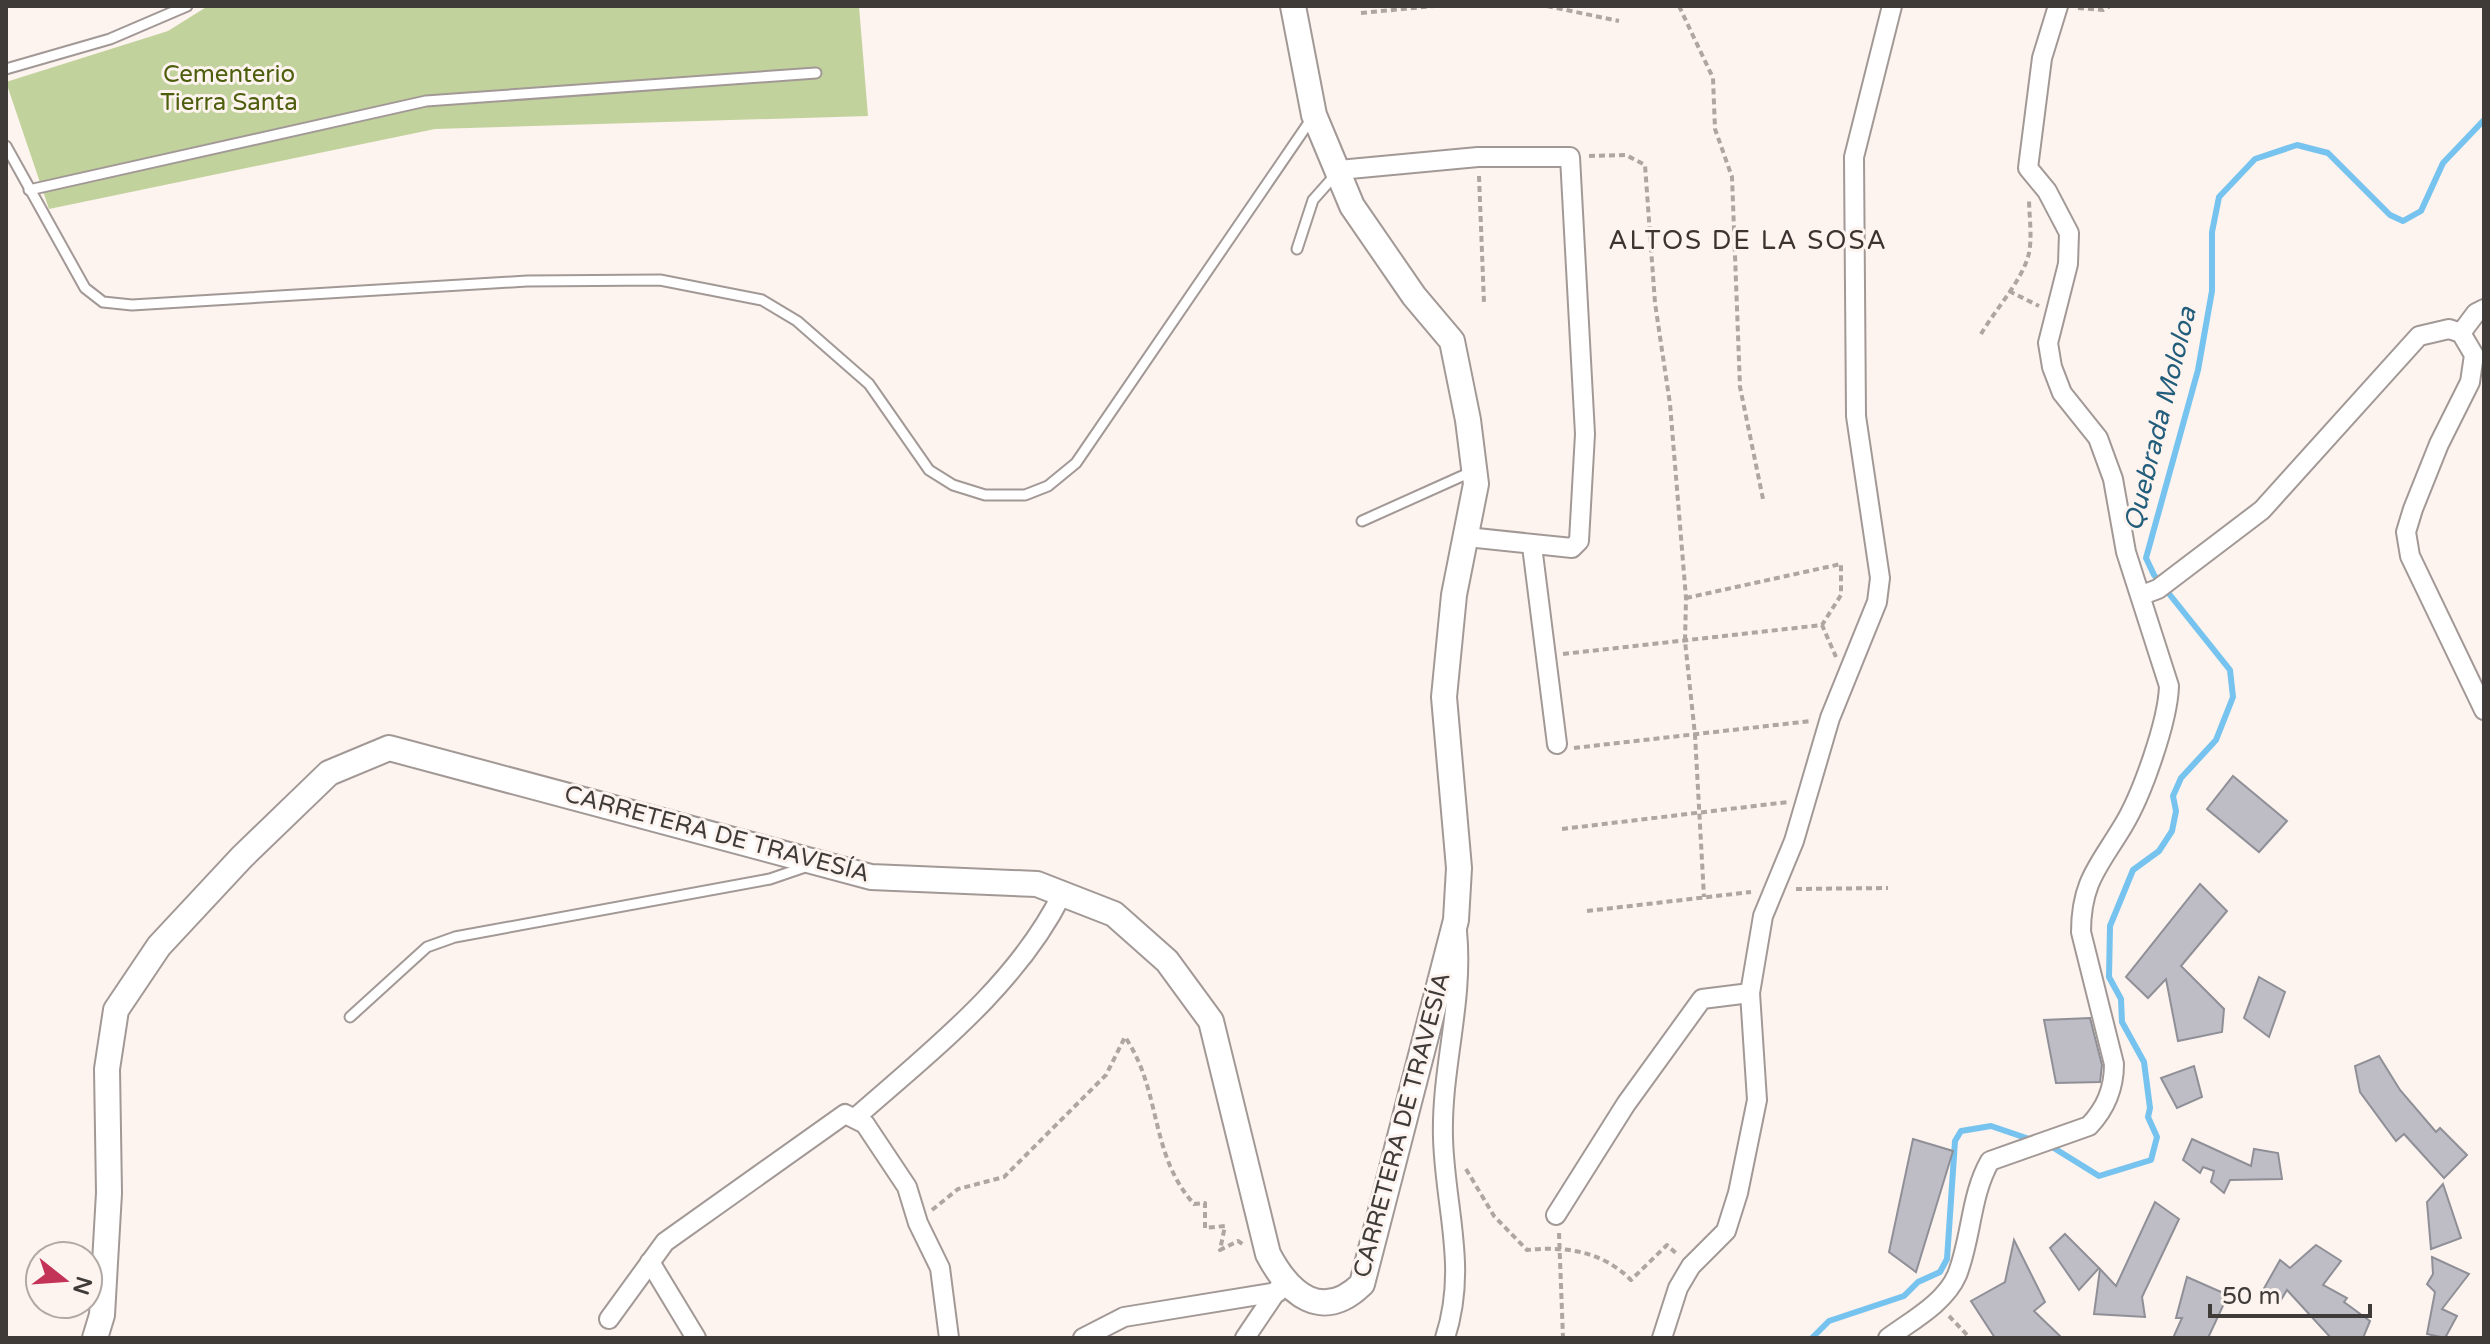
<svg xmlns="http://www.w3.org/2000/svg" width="2490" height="1344" viewBox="0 0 2490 1344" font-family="'Varela Round',sans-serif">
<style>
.green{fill:#c2d29c}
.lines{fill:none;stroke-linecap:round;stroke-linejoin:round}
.stream{stroke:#75c3ee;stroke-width:6}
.building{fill:#bebdc5;stroke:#8f8f97;stroke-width:2}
.lane-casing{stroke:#a29996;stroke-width:13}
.street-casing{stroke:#a29996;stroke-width:22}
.secondary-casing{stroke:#a29996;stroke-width:28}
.path{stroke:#ada6a3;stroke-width:4;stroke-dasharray:6 4;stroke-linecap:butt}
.lane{stroke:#fff;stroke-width:9}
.street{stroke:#fff;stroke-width:18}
.secondary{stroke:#fff;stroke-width:24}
.labels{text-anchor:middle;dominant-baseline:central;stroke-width:6;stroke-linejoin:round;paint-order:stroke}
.park-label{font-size:24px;fill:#4d5e0c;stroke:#fdf3ef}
.street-label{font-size:24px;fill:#3f3b39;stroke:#fdf3ef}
.neighbourhood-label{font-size:26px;letter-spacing:2px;fill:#3b3431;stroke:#fdf3ef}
.water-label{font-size:26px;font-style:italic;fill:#225d7b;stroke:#fdf3ef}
</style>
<rect width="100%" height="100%" fill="#fdf3ef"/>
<!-- green -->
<polygon class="green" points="208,6 859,6 868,116 435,129 49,209 6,82 168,31"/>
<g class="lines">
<!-- stream -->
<g class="stream">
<polyline points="2049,1145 2099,1176 2151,1160 2157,1137 2148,1117 2150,1108 2144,1062 2122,1022 2121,999 2109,977 2110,926 2133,870 2159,851 2172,831 2176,811 2173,796 2181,778 2216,740 2233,697 2230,670 2154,575 2146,558 2198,370 2212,291 2212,232 2219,197 2255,159 2297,145 2328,153 2390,215 2403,221 2421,211 2443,163 2484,120"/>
<polyline points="1812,1338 1829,1321 1904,1296 1918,1282 1940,1272 1947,1259 1955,1141 1961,1131 1991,1126 2035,1141"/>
</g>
</g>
<!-- building -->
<g class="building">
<polygon points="2233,776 2287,821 2259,852 2207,809"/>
<polygon points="2200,884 2227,911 2181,966 2224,1009 2222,1032 2178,1041 2166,979 2148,998 2126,977"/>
<polygon points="2259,977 2285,992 2269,1037 2244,1018"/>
<polygon points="2090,1018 2102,1065 2100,1082 2056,1083 2044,1020"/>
<polygon points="2379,1056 2400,1090 2436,1132 2440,1128 2467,1155 2444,1178 2404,1134 2396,1141 2360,1092 2355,1066"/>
<polygon points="2194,1066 2202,1097 2177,1108 2161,1078"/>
<polygon points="1913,1139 1953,1151 1916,1272 1889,1252"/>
<polygon points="2192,1139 2251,1166 2254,1149 2278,1153 2282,1179 2230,1180 2224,1193 2211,1182 2214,1171 2203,1167 2200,1173 2183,1160"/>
<polygon points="2443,1184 2461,1238 2431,1249 2427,1202"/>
<polygon points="2155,1202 2179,1219 2142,1297 2145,1317 2094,1314 2100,1269 2116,1286"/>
<polygon points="2065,1234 2099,1268 2079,1290 2050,1248"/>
<polygon points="2014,1240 2045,1302 2034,1311 2062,1338 1995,1338 1971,1301 2005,1282"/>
<polygon points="2316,1245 2341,1261 2323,1285 2347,1298 2344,1302 2370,1321 2363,1338 2331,1338 2287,1290 2279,1303 2262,1292 2280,1260 2290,1268"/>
<polygon points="2432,1257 2469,1274 2442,1309 2457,1316 2445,1338 2427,1334 2435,1292 2427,1284 2433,1274"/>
<polygon points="2187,1277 2228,1295 2208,1338 2173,1338 2182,1318 2176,1318"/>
</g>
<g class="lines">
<defs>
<g id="lane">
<polyline points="6,69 110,39 187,6"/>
<polyline points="6,146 85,288 103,302 132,305 527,281 660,280 762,300 797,321 869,384 929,470 953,485 985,495 1025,495 1048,486 1076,463 1312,118"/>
<polyline points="29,190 426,101 816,73"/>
<polyline points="1297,249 1313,200 1337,173"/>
<polyline points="1362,521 1471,472"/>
<polyline points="350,1017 427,947 455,937 770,879 808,866"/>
</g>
<g id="street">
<polyline points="1339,170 1478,157 1570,157 1585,434 1579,541 1572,548 1467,537"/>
<polyline points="2461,333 2476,313 2484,309"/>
<polyline points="1532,546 1557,744"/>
<polyline points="2142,595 2158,589 2262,510 2419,336 2449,329 2461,333 2474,355 2470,382 2439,444 2413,509 2406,532 2410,556 2484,710"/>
<path d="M855,1118C930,1052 1017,985 1062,894"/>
<polyline points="1556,1215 1626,1104 1702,999 1750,993"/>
<polyline points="650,1262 696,1338"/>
<polyline points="609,1319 665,1242 845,1114 865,1124 907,1187 918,1223 940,1268 949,1338"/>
<polyline points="1083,1338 1124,1317 1278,1292"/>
<polyline points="1245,1338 1280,1286"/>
<path d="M1445,1338C1468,1267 1445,1209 1443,1138C1441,1067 1464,1003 1457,931"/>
<polyline points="1662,1338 1678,1288 1691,1266 1726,1231 1738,1193 1757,1100 1750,993 1763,916 1794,841 1830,718 1877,602 1880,578 1856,416 1854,157 1892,6"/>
<path d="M1888,1338C1911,1321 1945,1303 1957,1275C1972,1237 1970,1196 1990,1161L2089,1126C2106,1108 2114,1089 2114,1064L2081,932C2081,882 2099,866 2123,826C2142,795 2168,721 2169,686L2126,552L2113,479L2098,438L2062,393L2052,367L2048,343L2068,264L2069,233L2047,191L2028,168L2042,58L2058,6"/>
</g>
<path id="secondary" d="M95,1338L102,1315L109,1193L107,1069L116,1010L159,946L242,857L329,773L389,748L871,877L1037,884L1114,914L1167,961L1211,1021L1268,1254C1289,1294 1322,1323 1362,1284L1456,920L1459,868L1444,697L1454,595L1476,484L1468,420L1452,341L1414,296L1352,206L1314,115L1293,6"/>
</defs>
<!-- lane casing -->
<use href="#lane" class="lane-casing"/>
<!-- street casing -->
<use href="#street" class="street-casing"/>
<!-- secondary casing -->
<use href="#secondary" class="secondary-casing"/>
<!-- path -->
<g class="path">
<polyline points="1547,6 1619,21"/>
<polyline points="1679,6 1713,78 1715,129 1732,177 1740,387 1763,499"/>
<polyline points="2078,8 2103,10 2110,6"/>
<polyline points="1361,13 1434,6"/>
<polyline points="1589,156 1626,155 1645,165 1655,303 1670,404 1686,598 1685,641 1695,735 1704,897"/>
<polyline points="1479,176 1484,303"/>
<polyline points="2009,291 2039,306"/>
<path d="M1981,334C1995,310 2020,283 2028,257C2033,240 2029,216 2029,198"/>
<polyline points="1686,598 1841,564 1841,595 1822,625"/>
<polyline points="1563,654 1822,625 1836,657"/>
<polyline points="1574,748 1811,721"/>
<polyline points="1562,829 1788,802"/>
<polyline points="1796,889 1888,888"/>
<polyline points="1587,911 1751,892"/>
<path d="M1466,1169L1494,1216L1527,1250C1566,1246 1602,1251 1631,1280L1667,1245L1677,1254"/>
<path d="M932,1210L958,1189L1004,1177L1106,1075L1125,1037C1162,1091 1149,1154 1194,1204L1205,1203V1228L1225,1226L1220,1250L1238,1241L1244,1245"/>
<polyline points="1559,1233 1563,1338"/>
<polyline points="1949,1316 1970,1338"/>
</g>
<!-- lane -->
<use href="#lane" class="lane"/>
<!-- street -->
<use href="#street" class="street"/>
<!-- secondary -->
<use href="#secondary" class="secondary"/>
</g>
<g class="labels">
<!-- park labels -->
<g class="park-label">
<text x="229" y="74">Cementerio<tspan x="229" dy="28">Tierra Santa</tspan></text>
</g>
<!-- street labels -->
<g class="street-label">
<text transform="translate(717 834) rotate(15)">CARRETERA DE TRAVESÍA</text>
<text transform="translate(1402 1125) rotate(-75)">CARRETERA DE TRAVESÍA</text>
</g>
<!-- neighbourhood labels -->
<g class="neighbourhood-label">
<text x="1748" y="240">ALTOS DE LA SOSA</text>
</g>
<!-- water labels -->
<g class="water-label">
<text transform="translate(2160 419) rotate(-76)">Quebrada Mololoa</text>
</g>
</g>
<!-- border -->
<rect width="2490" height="1344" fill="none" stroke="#3f3b39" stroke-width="16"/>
<!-- north arrow -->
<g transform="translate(64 1280) rotate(107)"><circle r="38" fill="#fdf3ef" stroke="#b1a9a6" stroke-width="2"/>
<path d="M0-6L14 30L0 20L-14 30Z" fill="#c33357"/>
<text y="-12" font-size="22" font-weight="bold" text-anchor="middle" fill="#3f3b39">N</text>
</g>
<!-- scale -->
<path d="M2210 1304v12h160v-12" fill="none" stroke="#3f3b39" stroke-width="4"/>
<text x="2222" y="1304" font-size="24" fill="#3f3b39" stroke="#fdf3ef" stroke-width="6" paint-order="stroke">50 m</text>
</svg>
